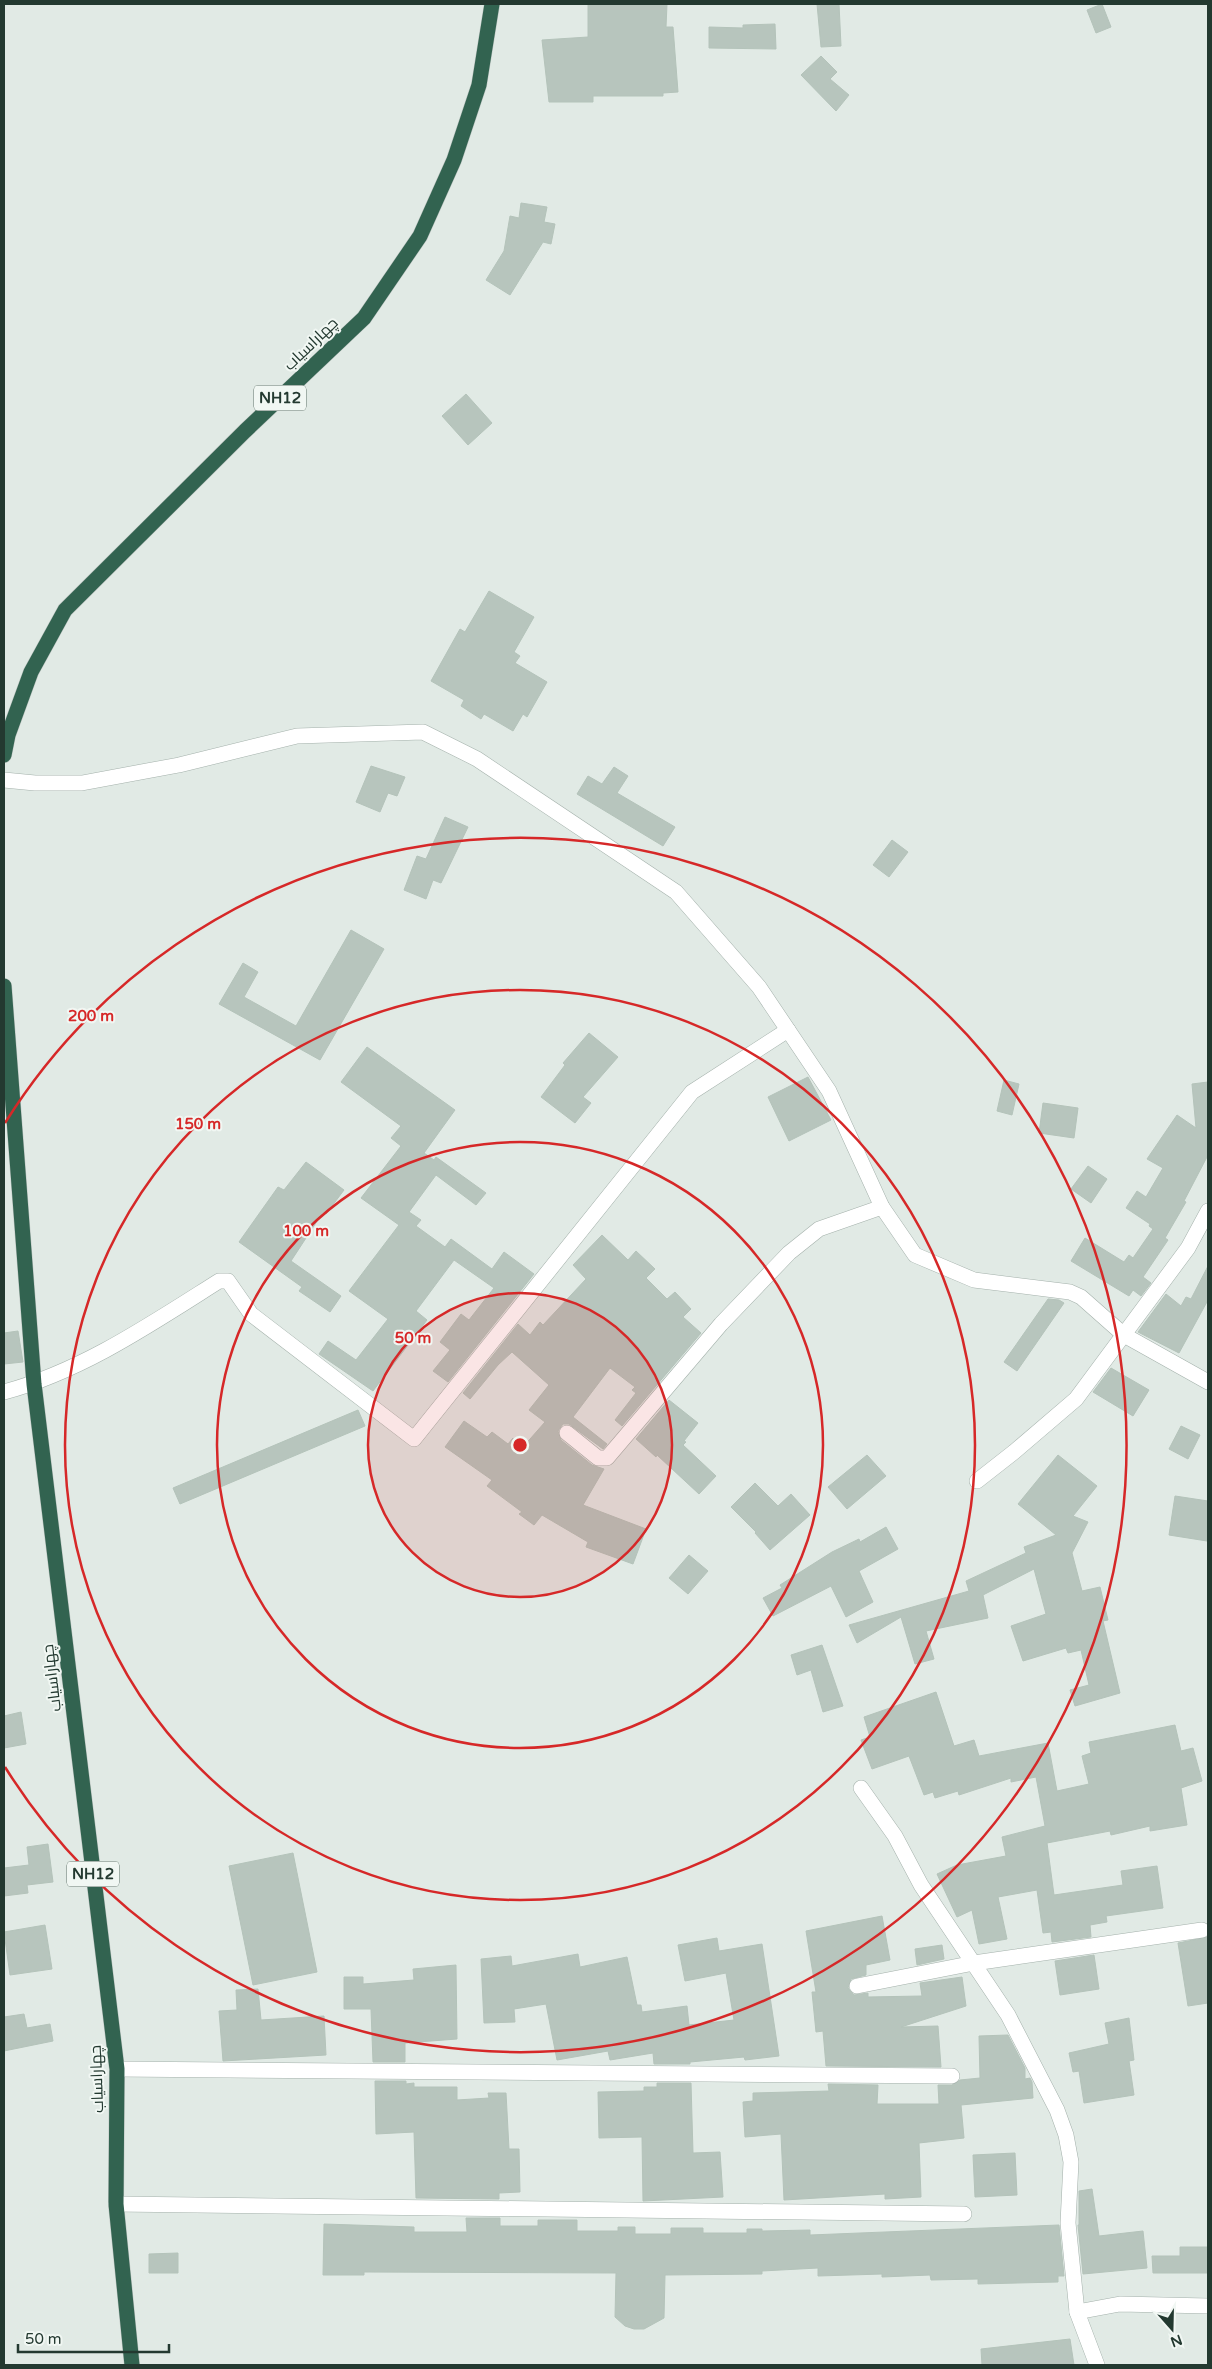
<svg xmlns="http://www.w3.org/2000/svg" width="1212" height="2369" viewBox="0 0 1212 2369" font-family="'Varela Round',Cairo,sans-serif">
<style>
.building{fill:#b7c5bd;stroke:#b4c3ba}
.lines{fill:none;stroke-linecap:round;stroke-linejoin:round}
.minor-casing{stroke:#a4b1ab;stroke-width:16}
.highway-casing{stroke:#bdc4c1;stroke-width:16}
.minor{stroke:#fff;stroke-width:15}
.highway{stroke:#326350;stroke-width:15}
.ring{fill:none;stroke:#d62828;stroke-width:2.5}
.labels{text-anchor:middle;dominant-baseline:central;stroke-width:4;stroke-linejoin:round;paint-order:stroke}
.shield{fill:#f1f7f3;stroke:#61726a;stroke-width:1}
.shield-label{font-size:15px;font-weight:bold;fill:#233930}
.street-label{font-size:16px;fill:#233930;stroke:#f1f7f3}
.centre{fill:#d62828;stroke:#f1f7f3;stroke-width:2.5}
.ring-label{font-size:15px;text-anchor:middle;font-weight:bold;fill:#d62828;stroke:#f1f7f3;stroke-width:4;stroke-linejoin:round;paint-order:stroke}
</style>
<rect width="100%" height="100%" fill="#e1eae5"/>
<!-- building -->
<g class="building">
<polygon points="588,4 667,4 666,27 673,27 678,92 663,93 663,96 593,96 593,102 549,102 542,40 588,37"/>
<polygon points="817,4 839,4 841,46 821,47"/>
<polygon points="1102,4 1111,27 1096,33 1087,10"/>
<polygon points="775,24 776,49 709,48 709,27 743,28 743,25"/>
<polygon points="821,56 837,72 830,79 849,95 836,111 801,75"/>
<polygon points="521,203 547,207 544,222 555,224 551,244 543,242 510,295 486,280 504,251 510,216 519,218"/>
<polygon points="466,394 492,423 468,445 442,416"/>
<polygon points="489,591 534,617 514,652 520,656 515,663 547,682 527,717 523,714 513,731 484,714 481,719 461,706 464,700 431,681 460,629 465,632"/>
<polygon points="371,766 405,777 397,796 388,793 380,812 356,802"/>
<polygon points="614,767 628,776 617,793 675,827 663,846 577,794 588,776 602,784"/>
<polygon points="445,817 468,827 441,883 433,880 426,899 404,890 417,856 426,859"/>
<polygon points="892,840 908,852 889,877 873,865"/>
<polygon points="351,930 384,949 320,1060 219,1004 243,963 258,972 244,997 296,1026"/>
<polygon points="589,1033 618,1057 583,1097 591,1103 575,1123 541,1097 565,1065 563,1063"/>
<polygon points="367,1047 455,1110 424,1153 434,1160 436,1157 486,1193 476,1205 436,1175 409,1212 421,1220 416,1226 445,1247 451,1239 492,1269 504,1252 534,1274 448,1382 433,1371 450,1350 440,1342 461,1314 469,1320 494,1288 454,1260 416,1311 427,1320 373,1391 319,1354 328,1341 356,1360 388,1319 349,1291 399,1225 361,1198 401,1146 391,1138 401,1126 341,1082"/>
<polygon points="808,1077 831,1120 789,1141 768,1097"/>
<polygon points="1004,1080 1019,1084 1012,1115 997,1111"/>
<polygon points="1208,1082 1208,1155 1184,1201 1186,1202 1165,1238 1168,1240 1143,1277 1151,1283 1141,1296 1133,1290 1129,1296 1071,1261 1085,1238 1124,1262 1129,1255 1133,1258 1153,1229 1149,1226 1150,1224 1126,1208 1137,1191 1146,1197 1163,1168 1147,1159 1177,1115 1196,1128 1192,1084"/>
<polygon points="1043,1103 1078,1108 1074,1138 1039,1133"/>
<polygon points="306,1162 344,1190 326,1214 323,1212 291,1261 341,1296 330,1312 299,1291 302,1287 239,1242 278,1187 284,1190"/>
<polygon points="1088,1166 1107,1179 1091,1203 1071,1189"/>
<polygon points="602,1235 628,1260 636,1251 655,1269 646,1278 667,1299 675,1292 691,1309 683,1317 701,1333 622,1426 615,1420 636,1393 632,1390 635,1387 610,1368 573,1417 607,1444 603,1449 569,1424 563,1424 558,1431 561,1440 592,1465 604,1469 583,1505 646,1529 633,1564 586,1547 588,1542 542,1515 534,1525 519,1514 522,1512 487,1486 492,1480 445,1447 464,1421 487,1437 492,1432 508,1444 513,1438 523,1447 545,1422 529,1410 549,1385 512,1352 498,1365 470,1399 463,1393 518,1324 530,1335 540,1322 543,1325 586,1279 573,1265"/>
<polygon points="1208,1266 1208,1300 1179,1353 1138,1332 1166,1294 1181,1306 1186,1297 1191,1299"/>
<polygon points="1048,1299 1059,1300 1064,1303 1017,1371 1004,1362"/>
<polygon points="18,1331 23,1362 4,1364 4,1333"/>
<polygon points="1111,1368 1149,1390 1133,1416 1093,1392"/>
<polygon points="669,1400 698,1423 684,1441 686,1442 683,1445 716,1476 699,1494 657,1455 656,1457 636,1439"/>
<polygon points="358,1410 365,1426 180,1504 173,1488"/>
<polygon points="1181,1426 1200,1435 1188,1459 1169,1449"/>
<polygon points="867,1455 886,1476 847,1509 828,1487"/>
<polygon points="1058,1455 1097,1486 1073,1516 1088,1522 1072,1553 1082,1591 1100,1587 1108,1620 1103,1621 1120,1693 1075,1706 1070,1690 1089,1685 1081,1650 1068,1653 1066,1648 1023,1661 1011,1626 1046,1614 1034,1569 983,1595 988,1618 926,1631 934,1659 915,1664 901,1617 857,1643 849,1625 969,1591 966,1581 1026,1553 1024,1547 1056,1535 1018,1504"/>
<polygon points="755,1483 778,1506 791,1494 810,1515 770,1550 755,1533 756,1532 731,1507"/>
<polygon points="1175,1496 1208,1501 1207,1541 1169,1535"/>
<polygon points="886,1527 898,1549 859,1571 873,1602 846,1617 831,1586 773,1616 763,1598 782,1588 780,1585 832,1552 859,1539 860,1542"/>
<polygon points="689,1555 708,1571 688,1594 669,1578"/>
<polygon points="822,1645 843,1706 823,1712 811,1670 797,1675 791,1655"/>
<polygon points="936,1692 954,1746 974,1740 979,1756 1048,1743 1057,1791 1089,1784 1082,1756 1091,1753 1089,1742 1175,1725 1181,1751 1193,1748 1202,1781 1181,1788 1187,1825 1150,1831 1150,1826 1111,1835 1110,1831 1047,1843 1054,1895 1123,1885 1121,1871 1157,1866 1163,1908 1106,1916 1107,1922 1090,1925 1091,1937 1052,1942 1051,1932 1043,1933 1037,1890 998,1897 1007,1939 979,1944 972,1910 957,1917 937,1874 957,1865 1006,1856 1002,1837 1045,1826 1036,1777 1011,1782 1011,1778 959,1795 958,1791 935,1798 933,1792 924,1795 909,1756 872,1769 861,1740 870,1737 864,1717"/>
<polygon points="21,1712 26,1744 4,1748 4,1716"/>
<polygon points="48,1844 53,1882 27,1885 28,1893 4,1896 4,1868 29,1865 27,1847"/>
<polygon points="293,1853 317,1972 253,1985 229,1866"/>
<polygon points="882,1916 890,1960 866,1965 866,1975 851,1979 848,1988 854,1995 868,1993 868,1997 922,1996 920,1983 962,1977 966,2006 901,2027 938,2026 941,2067 826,2066 823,2031 816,2032 812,1992 816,1992 806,1931"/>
<polygon points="45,1925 52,1969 10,1975 4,1932"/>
<polygon points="1208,1937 1208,2003 1188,2006 1178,1943"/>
<polygon points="717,1938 719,1951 762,1944 779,2056 745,2060 744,2057 690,2062 690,2064 654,2064 653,2053 610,2060 608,2051 557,2060 546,2004 514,2009 515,2022 484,2023 481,1959 511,1956 512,1966 578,1954 580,1967 627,1957 637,2005 641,2005 642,2012 687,2006 689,2025 734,2020 726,1973 685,1981 678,1945"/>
<polygon points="942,1945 944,1959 917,1965 915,1949"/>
<polygon points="1094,1955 1099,1989 1060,1995 1055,1961"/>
<polygon points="456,1965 457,2039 405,2043 405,2062 373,2062 371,2009 344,2009 344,1977 363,1977 363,1984 414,1980 413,1969"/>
<polygon points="258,1989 261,2020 324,2016 326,2055 223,2061 219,2011 237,2010 236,1990"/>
<polygon points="24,2014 27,2028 50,2024 53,2041 4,2051 4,2017"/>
<polygon points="1129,2018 1134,2060 1129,2061 1134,2095 1084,2103 1079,2071 1073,2072 1069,2053 1109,2044 1105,2023"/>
<polygon points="1008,2035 1025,2068 1025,2079 1030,2078 1032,2082 1033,2098 961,2105 964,2138 919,2143 921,2197 885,2199 885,2194 784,2200 781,2134 745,2137 743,2102 753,2101 753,2093 829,2091 828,2084 878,2085 877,2104 939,2104 938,2085 952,2085 960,2080 980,2078 979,2036"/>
<polygon points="375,2081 406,2081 406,2084 414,2083 414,2087 457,2087 457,2100 489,2098 488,2093 506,2093 509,2149 519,2149 520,2192 499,2193 499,2199 416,2198 414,2132 376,2134"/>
<polygon points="657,2083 691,2083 693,2153 720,2152 723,2197 643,2201 642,2137 599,2138 598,2092 644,2091 644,2087 657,2087"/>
<polygon points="1015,2153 1017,2195 975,2197 973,2155"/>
<polygon points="1092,2189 1099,2236 1143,2231 1147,2268 1083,2274 1078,2225 1079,2225 1079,2191"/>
<polygon points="466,2218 500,2218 500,2226 538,2226 538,2220 577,2220 577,2231 618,2231 618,2227 635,2227 635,2234 671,2234 671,2228 703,2228 703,2233 747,2233 747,2229 762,2229 762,2231 810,2230 810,2235 1059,2225 1064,2276 1058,2276 1058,2282 978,2284 978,2279 931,2280 930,2275 882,2277 882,2274 818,2276 818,2268 762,2271 762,2274 665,2275 664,2318 644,2329 634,2329 625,2326 615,2317 616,2273 364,2272 364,2275 323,2275 324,2224 414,2227 414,2232 467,2232"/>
<polygon points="1180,2247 1208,2247 1208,2273 1153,2273 1152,2256 1180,2256"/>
<polygon points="178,2253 178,2273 149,2273 149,2254"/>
<polygon points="1070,2339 1074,2365 982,2365 981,2349"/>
</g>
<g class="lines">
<defs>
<g id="minor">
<polyline points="4,780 35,783 82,783 179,765 297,736 423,732 477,759 676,892 759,987 829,1091 882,1207 915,1255 974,1280 1070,1292 1081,1297 1124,1335 1208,1382"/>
<path d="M4,1392C82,1371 151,1324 219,1281H228L251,1314L414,1439L692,1092L788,1030"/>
<polyline points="567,1433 598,1458 607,1458 721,1324 789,1253 819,1229 882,1207"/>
<polyline points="977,1481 1014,1452 1076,1399 1188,1248 1208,1211"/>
<polyline points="861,1788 895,1836 921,1885 1008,2015 1057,2110 1066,2135 1071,2162 1068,2223 1077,2312 1097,2365"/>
<polyline points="857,1986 974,1963 1202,1930"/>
<polyline points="117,2069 952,2076"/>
<polyline points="116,2204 964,2214"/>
<polyline points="1077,2312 1120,2304 1208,2306"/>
</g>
<g id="highway">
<polyline points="4,755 8,735 31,672 65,610 245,431 364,318 420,236 454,160 479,85 492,4"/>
<polyline points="4,986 34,1384 117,2069 116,2204 132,2365"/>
</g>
</defs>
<!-- minor casing -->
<use href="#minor" class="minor-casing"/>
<!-- highway casing -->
<use href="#highway" class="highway-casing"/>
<!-- minor -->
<use href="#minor" class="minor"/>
<!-- highway -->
<use href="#highway" class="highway"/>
</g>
<!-- distance rings -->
<circle cx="520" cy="1445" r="152" fill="#d62828" fill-opacity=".12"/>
<g class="ring">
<circle cx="520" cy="1445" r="152"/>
<circle cx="520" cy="1445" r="303"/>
<circle cx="520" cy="1445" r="455"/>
<path d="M5 1123A607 607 0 1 1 5 1767"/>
</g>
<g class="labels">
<!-- shield labels -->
<g class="shield">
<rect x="254" y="385.5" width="52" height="25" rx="4"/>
<rect x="67" y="1861.5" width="52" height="25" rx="4"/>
</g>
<g class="shield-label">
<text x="280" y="398">NH12</text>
<text x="93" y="1874">NH12</text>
</g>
<!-- street labels -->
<g class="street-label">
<text transform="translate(311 344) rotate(-44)">چهاراسیاب</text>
<text transform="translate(52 1678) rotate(-97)">چهاراسیاب</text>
<text transform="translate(97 2079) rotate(-92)">چهاراسیاب</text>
</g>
</g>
<circle cx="520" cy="1445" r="8" class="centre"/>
<g class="ring-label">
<text x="91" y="1021">200 m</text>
<text x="198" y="1129">150 m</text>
<text x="306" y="1236">100 m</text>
<text x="413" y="1343">50 m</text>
</g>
<!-- border -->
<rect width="1212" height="2369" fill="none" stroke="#233930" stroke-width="10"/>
<!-- north arrow -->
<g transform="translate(1172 2329) rotate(160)" stroke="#f1f7f3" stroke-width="4" paint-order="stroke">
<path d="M0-4L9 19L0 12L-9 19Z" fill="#233930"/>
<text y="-8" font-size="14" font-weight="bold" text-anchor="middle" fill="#233930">N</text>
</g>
<!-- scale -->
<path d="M18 2344v8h151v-8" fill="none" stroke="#233930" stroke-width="2.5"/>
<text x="25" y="2344" font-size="15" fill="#233930" stroke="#f1f7f3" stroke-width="4" paint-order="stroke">50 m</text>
</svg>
